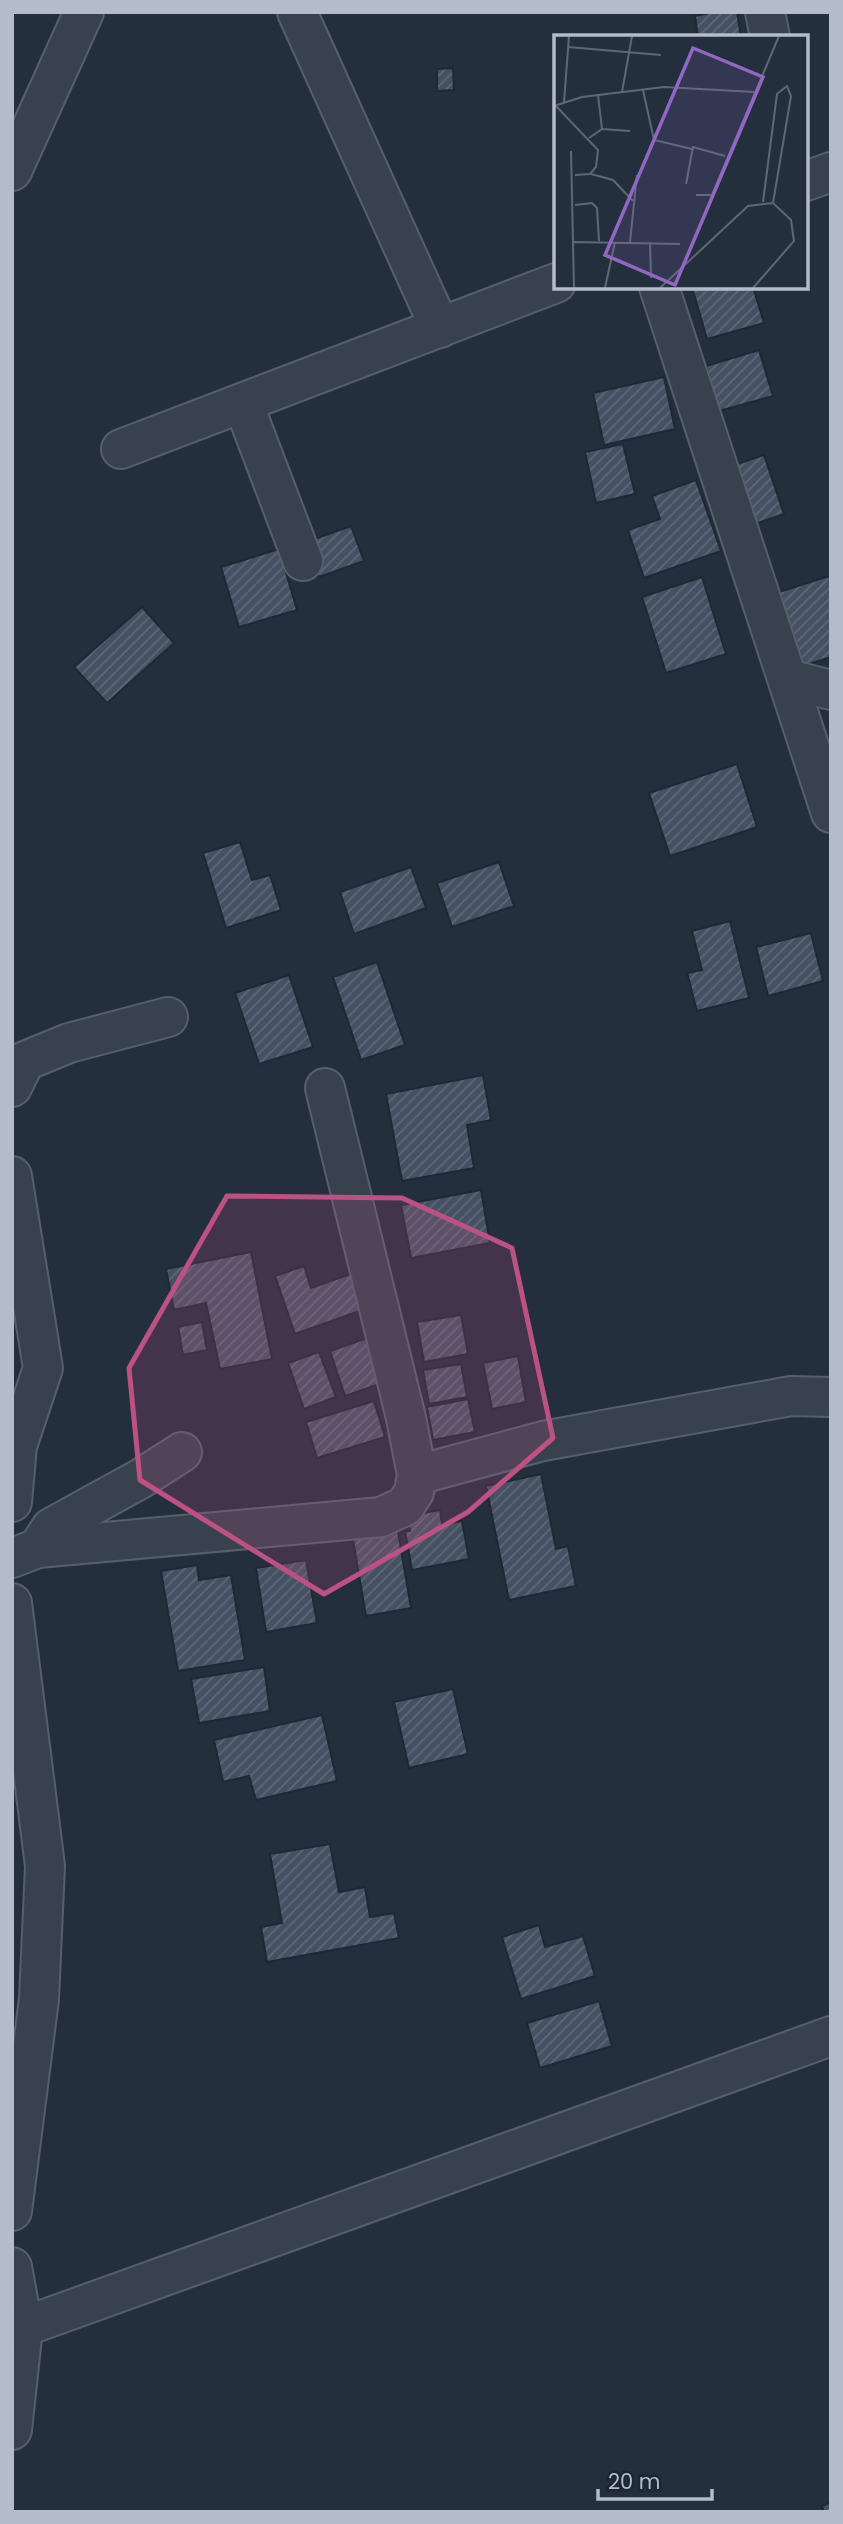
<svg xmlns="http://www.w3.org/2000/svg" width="843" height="2524" viewBox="0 0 843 2524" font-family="Poppins,sans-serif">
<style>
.building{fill:url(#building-hatch);stroke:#1f2835;stroke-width:2}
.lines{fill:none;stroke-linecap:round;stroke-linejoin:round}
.minor-casing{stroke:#565f6c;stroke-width:42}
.minor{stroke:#38414e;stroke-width:38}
.marked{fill:#bd5182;fill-opacity:0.2;stroke:#bd5182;stroke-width:5;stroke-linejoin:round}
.inset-road{fill:none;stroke:#5e6776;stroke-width:2}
.view{fill:#9266c3;fill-opacity:0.15;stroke:#9266c3;stroke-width:3.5}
.inset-edge{fill:none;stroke:#b4bcc9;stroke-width:3.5}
</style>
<defs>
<pattern id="building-hatch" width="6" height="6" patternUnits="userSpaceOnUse" patternTransform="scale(1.75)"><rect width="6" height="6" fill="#455162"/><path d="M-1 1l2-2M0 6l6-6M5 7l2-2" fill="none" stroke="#5d6877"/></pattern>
</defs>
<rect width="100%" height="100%" fill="#242f3e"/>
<!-- building -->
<g class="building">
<polygon points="715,12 737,12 741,37 698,37 695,16"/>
<polygon points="453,68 454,90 437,91 437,69"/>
<polygon points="692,287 753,287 764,323 707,339"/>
<polygon points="759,350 773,396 719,411 706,366"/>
<polygon points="664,377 675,429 604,445 593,393"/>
<polygon points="623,444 635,494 596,503 585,452"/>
<polygon points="764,455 784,514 746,527 726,468"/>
<polygon points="696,480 721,551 644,578 628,530 660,519 652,496"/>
<polygon points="351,526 364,561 319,577 306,542"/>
<polygon points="279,549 297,610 239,627 221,567"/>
<polygon points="829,576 831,583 831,657 797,668 773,594"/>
<polygon points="702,577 726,654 666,673 642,597"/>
<polygon points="142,607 174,643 107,703 74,667"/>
<polygon points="737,764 757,827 670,856 649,793"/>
<polygon points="240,842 252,880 270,875 281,910 226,928 203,853"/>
<polygon points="499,862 514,906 452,927 437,883"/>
<polygon points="411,867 426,908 354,934 340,892"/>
<polygon points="730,921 749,998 697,1011 687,973 702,970 692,931"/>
<polygon points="811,933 823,981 768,996 756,947"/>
<polygon points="377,962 405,1045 361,1060 333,977"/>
<polygon points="289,975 313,1047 259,1064 235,993"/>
<polygon points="483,1075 491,1120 467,1125 474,1168 402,1181 386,1094"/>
<polygon points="481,1190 490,1243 411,1258 401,1205"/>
<polygon points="251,1252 272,1359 220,1369 206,1303 174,1310 166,1269"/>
<polygon points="304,1266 311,1288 359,1271 371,1307 295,1334 275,1276"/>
<polygon points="461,1315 468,1354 424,1362 417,1322"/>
<polygon points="202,1322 207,1350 183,1355 178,1327"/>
<polygon points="376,1335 391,1380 345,1396 330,1351"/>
<polygon points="319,1352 336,1397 304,1409 288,1363"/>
<polygon points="518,1356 526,1402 492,1409 483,1363"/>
<polygon points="461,1364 467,1397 429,1404 423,1370"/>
<polygon points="468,1399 475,1432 433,1440 427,1407"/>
<polygon points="374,1401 385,1437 317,1458 306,1422"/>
<polygon points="541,1474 556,1549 568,1546 576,1586 509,1600 486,1486"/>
<polygon points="440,1510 442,1524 462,1521 469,1559 412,1570 405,1531 410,1531 407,1516"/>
<polygon points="396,1520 411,1608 366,1616 351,1528"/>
<polygon points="306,1560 317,1623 266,1632 256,1568"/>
<polygon points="197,1565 199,1580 231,1575 245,1660 178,1671 161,1571"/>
<polygon points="264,1667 270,1711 199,1723 191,1679"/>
<polygon points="453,1689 468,1754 409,1768 394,1702"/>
<polygon points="322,1715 337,1781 256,1800 249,1776 223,1782 214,1740"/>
<polygon points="330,1844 339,1892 365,1887 370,1917 394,1913 399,1938 267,1962 261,1927 282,1923 270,1854"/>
<polygon points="539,1925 545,1947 583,1936 595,1976 521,1999 502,1937"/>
<polygon points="599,2001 612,2046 540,2068 527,2023"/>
<polygon points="831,2502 831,2512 824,2512 822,2506"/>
</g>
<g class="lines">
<defs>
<g id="minor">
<polyline points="297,12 440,328"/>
<polyline points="765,12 770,37"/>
<polyline points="12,171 84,12"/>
<polyline points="806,181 831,172"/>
<polyline points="659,287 831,813"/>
<polyline points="243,403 303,561"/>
<polyline points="121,449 556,283"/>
<polyline points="788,679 831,690"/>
<polyline points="12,1087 25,1061 69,1043 168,1017"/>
<polyline points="12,1176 43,1368 17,1446 12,1502"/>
<polyline points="417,1475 543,1441 791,1396 831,1397"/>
<polyline points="38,1548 381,1517 405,1506 414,1492 417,1475 406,1418 325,1088"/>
<polyline points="12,1558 38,1548 51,1528 140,1479 182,1452"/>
<polyline points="12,1603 45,1866 39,1999 12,2211"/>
<polyline points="12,2267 23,2327 12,2430"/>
<polyline points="23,2327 831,2036"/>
</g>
</defs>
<!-- minor casing -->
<use href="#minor" class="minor-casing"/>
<!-- minor -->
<use href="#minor" class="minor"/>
</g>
<!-- marked area -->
<path class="marked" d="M227,1196L402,1198L512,1248L553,1438L468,1512L324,1594L140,1480L129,1368Z"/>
<!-- overview -->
<g transform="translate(554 35)">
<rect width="254" height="254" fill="#242f3e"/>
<path class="inset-road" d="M14,12L107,20M89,55L100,105L138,114M68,57L78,1M10,67L15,1M1,70L44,115L42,132L36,139L21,140M0,71L28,62L110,52L200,57M48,94L76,96M35,103L48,94L44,60M17,116L20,253M37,139L59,145L79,166M132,149L139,112L171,121M142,160H158L225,1M209,167L223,59L233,51L237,61L219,168M21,170L38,168L43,173L45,206M20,207L126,209M76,207L83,140M96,207L97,243M51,253L61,207M106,253L194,171L219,168L237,185L240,206L199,253"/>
<path class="view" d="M139,13L209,42L121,250L51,220Z"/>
<rect width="254" height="254" class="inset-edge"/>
</g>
<!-- border -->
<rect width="843" height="2524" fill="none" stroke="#b4bcc9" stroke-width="28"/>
<!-- scale -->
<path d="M598 2489v10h114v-10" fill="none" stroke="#b4bcc9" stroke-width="3.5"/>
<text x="608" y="2489" font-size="21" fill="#b4bcc9" stroke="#1d2633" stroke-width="5" paint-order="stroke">20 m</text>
</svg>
